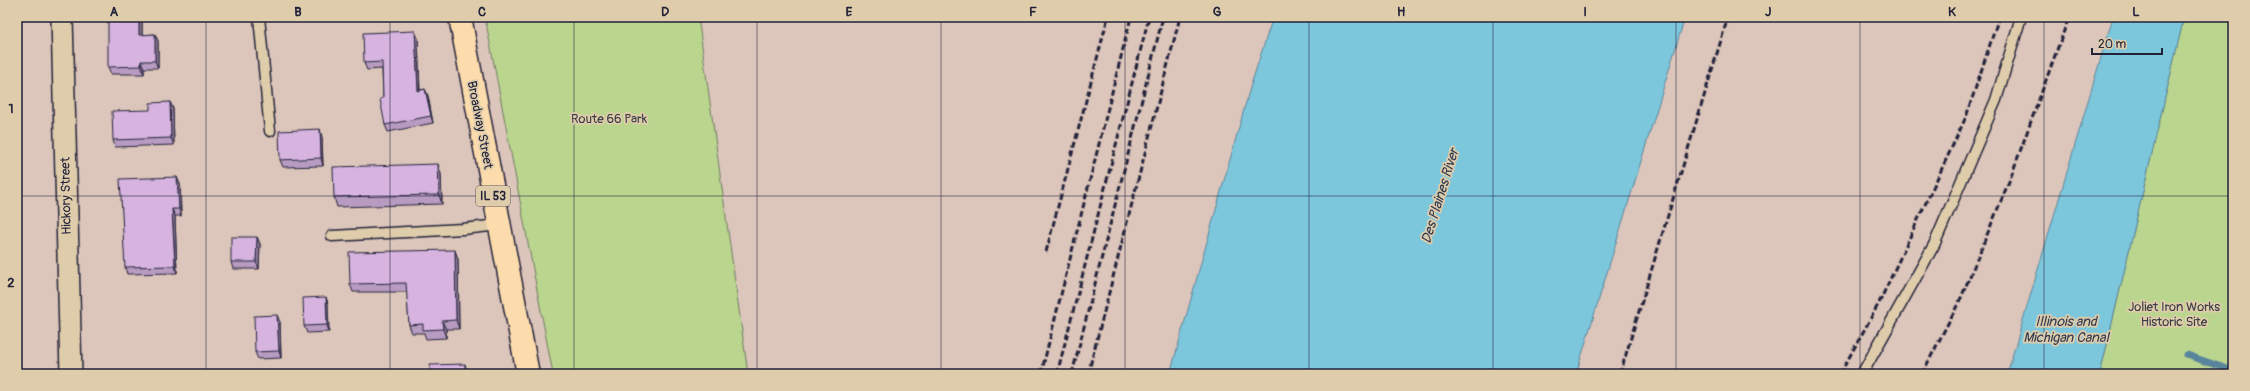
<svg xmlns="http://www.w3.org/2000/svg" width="2250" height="391" viewBox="0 0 2250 391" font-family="Pangolin,sans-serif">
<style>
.green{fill:#bad58d;stroke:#6e7c64}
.water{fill:#7dc7dd;stroke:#59859c}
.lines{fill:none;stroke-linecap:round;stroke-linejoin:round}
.stream{stroke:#59859c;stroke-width:7}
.service-casing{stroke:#22223b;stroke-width:13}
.minor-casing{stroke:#22223b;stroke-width:24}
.primary-casing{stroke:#22223b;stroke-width:25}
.service{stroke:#dfccaa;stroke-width:10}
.minor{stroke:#dfccaa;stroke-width:21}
.primary{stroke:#fcdcac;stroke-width:22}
.rail{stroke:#22223b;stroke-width:3;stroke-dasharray:6 3;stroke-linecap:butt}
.wall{fill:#b89bc0;stroke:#22223b}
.shaded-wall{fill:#967e9c;stroke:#22223b}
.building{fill:#d6b4df;stroke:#22223b}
.grid{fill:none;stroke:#22223b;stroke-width:1;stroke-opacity:0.55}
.labels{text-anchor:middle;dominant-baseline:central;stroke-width:3.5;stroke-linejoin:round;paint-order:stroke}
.shield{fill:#dfccaa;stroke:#5b555c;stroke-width:1}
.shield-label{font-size:12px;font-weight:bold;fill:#22223b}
.park-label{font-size:13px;fill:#393d47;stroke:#dfccaa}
.street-label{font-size:13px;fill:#22223b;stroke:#dfccaa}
.water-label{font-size:14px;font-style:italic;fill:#303b53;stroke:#dfccaa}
.neatline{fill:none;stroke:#22223b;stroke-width:1.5}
.grid-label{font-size:13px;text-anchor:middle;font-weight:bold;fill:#22223b}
</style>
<rect width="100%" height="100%" fill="#dcc5ba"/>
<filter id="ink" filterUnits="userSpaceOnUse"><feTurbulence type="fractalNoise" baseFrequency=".025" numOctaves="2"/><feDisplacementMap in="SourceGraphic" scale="8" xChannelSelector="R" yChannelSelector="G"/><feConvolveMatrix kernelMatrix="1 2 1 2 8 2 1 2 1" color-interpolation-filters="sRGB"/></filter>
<g filter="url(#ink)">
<!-- green -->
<g class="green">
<polygon points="485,17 698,17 748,374 553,374"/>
<polygon points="2184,17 2233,17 2233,374 2100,374"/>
</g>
<!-- water -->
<g class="water">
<polygon points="1273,17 1685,17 1576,374 1170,374 1250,88"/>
<polygon points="2113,17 2184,17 2100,374 2007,374"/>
</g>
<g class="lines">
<!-- stream -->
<polyline class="stream" points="2187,355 2233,371"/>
<defs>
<g id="service">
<polyline points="259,17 270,131"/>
<polyline points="332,236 463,229 499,225"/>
<polyline points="1862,374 1934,245 1996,100 2021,17"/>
</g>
<polyline id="minor" points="62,17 71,374"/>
<polyline id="primary" points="460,17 528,374"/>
</defs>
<!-- service casing -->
<use href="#service" class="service-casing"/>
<!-- minor casing -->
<use href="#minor" class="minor-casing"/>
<!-- primary casing -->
<use href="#primary" class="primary-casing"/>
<!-- service -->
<use href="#service" class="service"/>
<!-- minor -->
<use href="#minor" class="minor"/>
<!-- primary -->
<use href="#primary" class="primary"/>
<!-- rail -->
<g class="rail">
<polyline points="1046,252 1108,17"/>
<polyline points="1041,374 1131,17"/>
<polyline points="1057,374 1149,17"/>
<polyline points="1072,374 1163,17"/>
<polyline points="1088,374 1180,17"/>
<polyline points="1620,374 1728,17"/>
<polyline points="1840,374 1879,303 1966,117 1999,17"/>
<polyline points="1922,374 1961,298 2010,179 2069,17"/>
</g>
</g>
<!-- wall -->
<g class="wall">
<polygon points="142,17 142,35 155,34 158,41 158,68 144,68 144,74 111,74 108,67"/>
<polygon points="418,38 420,90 425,89 428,96 433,123 388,132 385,125 383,98 382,69 367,70 364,63"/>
<polygon points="170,102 173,109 174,145 115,147 113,140 150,110"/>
<polygon points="322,137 323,166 283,167 280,160"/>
<polygon points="441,174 442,204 337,207 334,197"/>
<polygon points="180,184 181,216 175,216 177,273 127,274 125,267"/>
<polygon points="257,237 260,244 259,269 233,269 231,262"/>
<polygon points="458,259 459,329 446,329 446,338 426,339 424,333 412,333 409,325 407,292 353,292 350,284"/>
<polygon points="326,297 328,304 329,332 307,333 304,326"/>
<polygon points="280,322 281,358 258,359 255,352"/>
</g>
<!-- shaded-wall -->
<g class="shaded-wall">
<polygon points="139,17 142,17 142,42 139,35"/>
<polygon points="415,31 418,38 420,98 418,91"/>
<polygon points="155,34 158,41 158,68 155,61"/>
<polygon points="141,61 144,68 144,74 141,66"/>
<polygon points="425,89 428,96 433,123 431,116"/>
<polygon points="170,102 173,109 174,145 171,138"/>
<polygon points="320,129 322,137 323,166 321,158"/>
<polygon points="438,164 441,174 442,204 439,195"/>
<polygon points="177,177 180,184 181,216 179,209"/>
<polygon points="172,209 175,216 177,273 175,266"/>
<polygon points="257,237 260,244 259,269 256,262"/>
<polygon points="455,250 458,259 459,329 456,320"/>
<polygon points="326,297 328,304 329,332 327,325"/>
<polygon points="277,315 280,322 281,358 279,351"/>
<polygon points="442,321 446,329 446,338 443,329"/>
<polygon points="465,364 467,371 468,374 465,374"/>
</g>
<!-- building -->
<g class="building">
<polygon points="108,17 139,17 139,35 155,34 155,61 141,61 141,66 108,67"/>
<polygon points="415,31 418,91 425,89 431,116 385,125 380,99 383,98 382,62 364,63 363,33"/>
<polygon points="170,102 171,138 113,140 112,111 150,110 150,103"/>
<polygon points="320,129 321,158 280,160 279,131"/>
<polygon points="438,164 439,195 334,197 333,167"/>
<polygon points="177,177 179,209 172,209 175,266 125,267 120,179"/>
<polygon points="231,237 257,237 256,262 231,262"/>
<polygon points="455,250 456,320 442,321 443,329 423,330 423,324 409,325 406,283 350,284 349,252"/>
<polygon points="326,297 327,325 304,326 303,298"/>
<polygon points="277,315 279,351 255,352 254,316"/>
<polygon points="465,364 465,374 430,374 430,365"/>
<rect x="17" y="373" width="14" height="1"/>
</g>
</g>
<!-- grid -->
<path class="grid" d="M206,17V374M390,17V374M574,17V374M757,17V374M941,17V374M1125,17V374M1309,17V374M1493,17V374M1676,17V374M1860,17V374M2044,17V374M17,196H2233"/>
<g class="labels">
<!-- shield labels -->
<rect class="shield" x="476" y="186" width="34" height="20" rx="3"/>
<g class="shield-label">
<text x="493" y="196">IL 53</text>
</g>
<!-- park labels -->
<g class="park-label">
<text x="609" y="119">Route 66 Park</text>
<text x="2174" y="307">Joliet Iron Works<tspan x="2174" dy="15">Historic Site</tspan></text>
</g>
<!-- street labels -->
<g class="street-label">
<text transform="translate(480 125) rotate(79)">Broadway Street</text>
<text transform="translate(66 196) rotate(-91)">Hickory Street</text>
</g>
<!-- water labels -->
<g class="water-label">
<text transform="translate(1440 196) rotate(-73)">Des Plaines River</text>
<text x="2066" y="321">Illinois and<tspan x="2066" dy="16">Michigan Canal</tspan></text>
</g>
</g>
<!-- margin -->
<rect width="2250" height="391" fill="none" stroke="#dfccaa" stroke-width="44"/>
<!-- scale -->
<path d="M2092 48v6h70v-6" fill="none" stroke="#22223b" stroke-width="2"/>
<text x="2098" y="48" font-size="12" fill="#22223b" stroke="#dfccaa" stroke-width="3" paint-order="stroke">20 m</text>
<rect x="22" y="22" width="2206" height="347" class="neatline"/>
<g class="grid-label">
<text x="114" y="16">A</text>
<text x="298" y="16">B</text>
<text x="482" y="16">C</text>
<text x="665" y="16">D</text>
<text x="849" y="16">E</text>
<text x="1033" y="16">F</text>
<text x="1217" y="16">G</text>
<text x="1401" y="16">H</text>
<text x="1585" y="16">I</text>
<text x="1768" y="16">J</text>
<text x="1952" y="16">K</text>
<text x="2136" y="16">L</text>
<text x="11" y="113">1</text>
<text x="11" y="287">2</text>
</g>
</svg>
